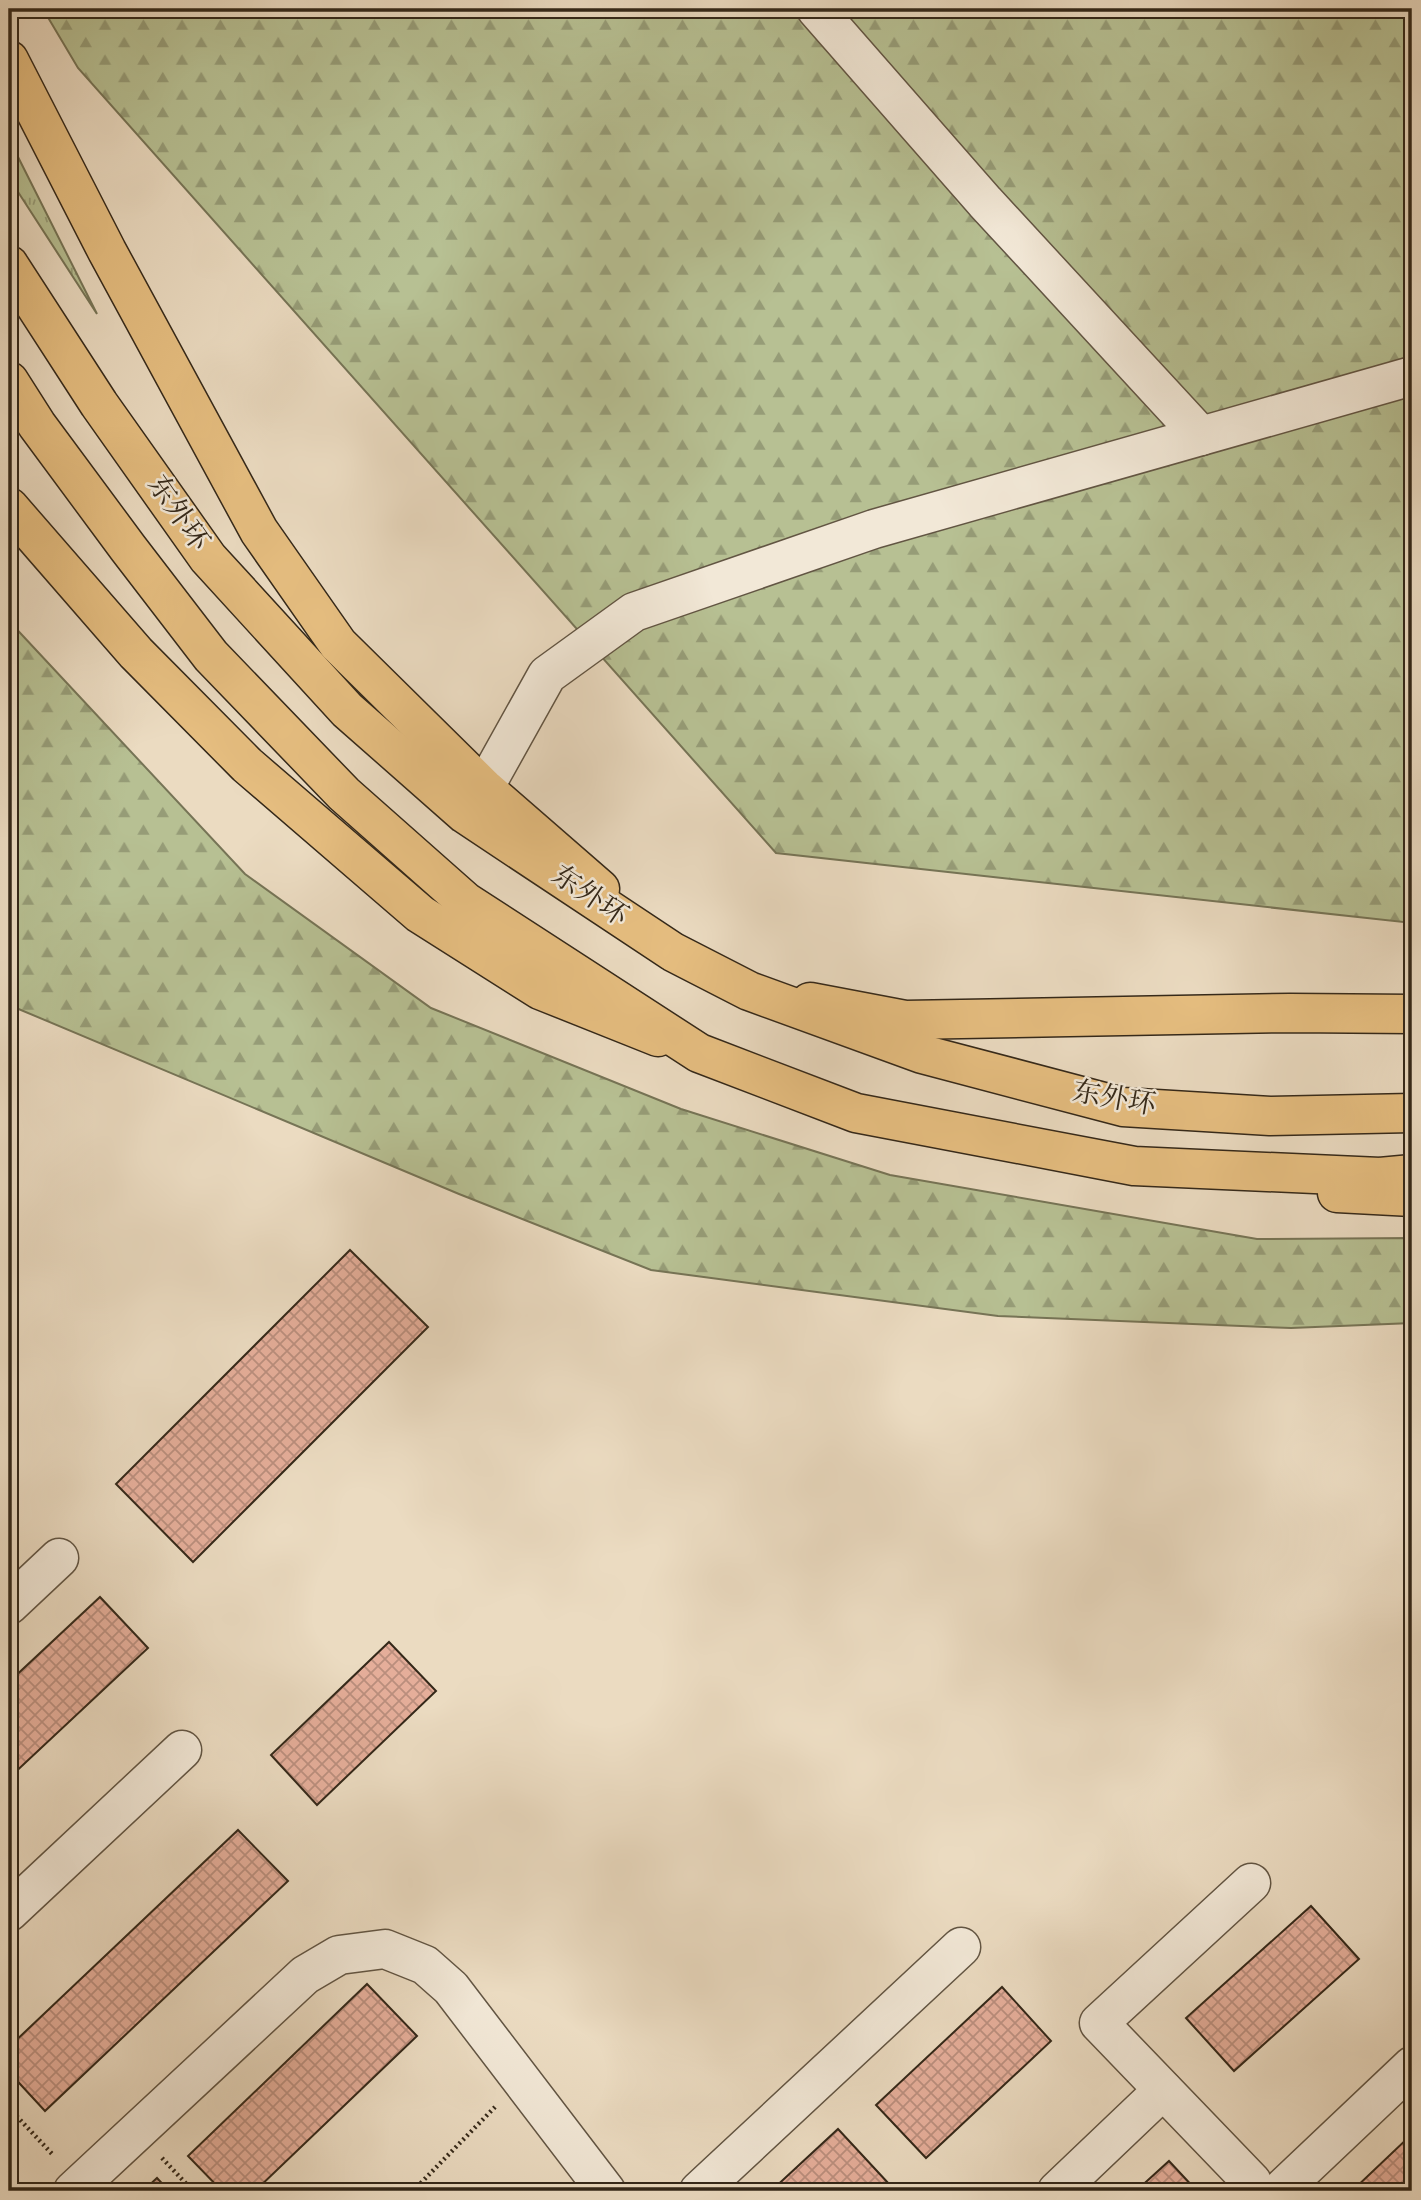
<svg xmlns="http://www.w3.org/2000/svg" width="1421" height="2200" viewBox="0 0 1421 2200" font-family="'Old Standard TT','Noto Serif SC',serif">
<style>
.grass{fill:url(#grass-tufts);stroke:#767456;stroke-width:2}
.forest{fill:url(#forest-firs);stroke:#767456;stroke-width:2}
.building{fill:url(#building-cross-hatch);stroke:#342819;stroke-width:2}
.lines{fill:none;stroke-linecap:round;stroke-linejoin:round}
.minor-casing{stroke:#625543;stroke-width:41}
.major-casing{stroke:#342819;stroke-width:41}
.highway-casing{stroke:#342819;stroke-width:41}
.path{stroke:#342819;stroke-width:4.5;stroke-dasharray:2 3.5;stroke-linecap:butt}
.minor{stroke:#f2e8d7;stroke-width:38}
.major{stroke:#e6be80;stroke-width:38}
.highway{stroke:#e6be80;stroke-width:38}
.labels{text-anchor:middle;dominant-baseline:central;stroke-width:5;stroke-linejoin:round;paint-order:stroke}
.street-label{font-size:28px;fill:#342819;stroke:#f2e8d7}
</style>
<defs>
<pattern id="grass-tufts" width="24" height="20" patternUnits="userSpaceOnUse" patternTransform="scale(1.75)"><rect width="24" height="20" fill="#b7c093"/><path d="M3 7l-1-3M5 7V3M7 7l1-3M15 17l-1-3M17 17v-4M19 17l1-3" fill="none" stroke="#969c77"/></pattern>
<pattern id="forest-firs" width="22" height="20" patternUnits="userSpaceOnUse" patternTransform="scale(1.75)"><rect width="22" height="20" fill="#b7c093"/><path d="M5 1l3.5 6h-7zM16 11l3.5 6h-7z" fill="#969c77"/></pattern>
<pattern id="building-cross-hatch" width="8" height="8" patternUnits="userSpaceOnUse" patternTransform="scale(1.75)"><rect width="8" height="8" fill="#e5ae9a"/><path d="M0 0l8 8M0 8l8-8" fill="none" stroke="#ba8e7d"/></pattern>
</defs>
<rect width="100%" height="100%" fill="#ebdbc1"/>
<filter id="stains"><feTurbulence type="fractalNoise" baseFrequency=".00286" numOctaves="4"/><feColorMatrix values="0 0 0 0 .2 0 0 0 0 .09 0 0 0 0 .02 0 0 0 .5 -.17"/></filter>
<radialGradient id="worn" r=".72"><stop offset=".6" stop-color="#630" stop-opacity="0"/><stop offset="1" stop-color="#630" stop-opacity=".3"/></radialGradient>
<!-- grass -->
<polygon class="grass" points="9,139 97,314 9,178"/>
<!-- forest -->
<g class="forest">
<polygon points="43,9 1412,9 1412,923 776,853 78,68"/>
<polygon points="9,621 245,874 431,1008 681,1109 890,1175 1257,1239 1412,1238 1412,1323 1291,1328 998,1316 651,1270 459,1194 9,1005"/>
</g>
<!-- building -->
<g class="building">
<polygon points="350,1250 428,1327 193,1562 116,1484"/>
<polygon points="100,1597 148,1648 9,1778 9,1682"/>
<polygon points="389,1642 436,1691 317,1805 271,1755"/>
<polygon points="238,1830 288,1881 45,2111 9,2072 9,2047"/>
<polygon points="1311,1906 1359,1959 1234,2071 1186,2018"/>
<polygon points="367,1984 417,2036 255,2191 222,2191 188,2156"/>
<polygon points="1002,1987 1051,2041 926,2158 876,2105"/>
<polygon points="838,2129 889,2184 880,2191 771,2191"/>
<polygon points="1412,2134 1412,2191 1352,2191"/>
<polygon points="1169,2161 1197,2191 1136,2191"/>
<polygon points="157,2178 169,2191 143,2191"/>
</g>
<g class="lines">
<defs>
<g id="minor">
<polyline points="816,9 985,202 1201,436"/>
<polyline points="484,788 547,675 634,612 874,529 1412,376"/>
<polyline points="9,1605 59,1558"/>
<polyline points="1251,1883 1099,2023 1252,2182 1255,2191"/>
<polyline points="9,1912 182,1750"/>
<polyline points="73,2191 305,1975 339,1955 385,1949 425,1965 451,1988 606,2191"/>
<polyline points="699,2191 961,1947"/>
<polyline points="1057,2191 1163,2090"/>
<polyline points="1280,2191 1412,2066"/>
</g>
<g id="major">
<polyline points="9,60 107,251 259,531 338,644 484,788 600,889"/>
<polyline points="9,507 136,653 247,765 420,914 540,990 658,1037"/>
<polyline points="810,1002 905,1020 1290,1013 1412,1014"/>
<polyline points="1337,1193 1412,1197"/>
</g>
<g id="highway">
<polyline points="9,265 99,404 208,558 347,710 465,814 673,952 749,991 922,1054 1123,1107 1270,1116 1412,1113"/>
<polyline points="9,381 37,425 128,548 211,656 344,794 466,902 699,1053 856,1113 1134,1166 1380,1177 1412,1174"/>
</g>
</defs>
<!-- minor casing -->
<use href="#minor" class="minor-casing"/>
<!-- major casing -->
<use href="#major" class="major-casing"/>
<!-- highway casing -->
<use href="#highway" class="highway-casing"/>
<!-- path -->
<g class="path">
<polyline points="9,2108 54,2156"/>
<polyline points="162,2158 193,2191"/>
<polyline points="413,2191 495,2107"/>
</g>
<!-- minor -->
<use href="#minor" class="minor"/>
<!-- major -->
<use href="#major" class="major"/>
<!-- highway -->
<use href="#highway" class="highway"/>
</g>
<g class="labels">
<!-- street labels -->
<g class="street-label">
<text transform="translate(177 514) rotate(55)">东外环</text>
<text transform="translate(589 897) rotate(34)">东外环</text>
<text transform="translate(1114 1100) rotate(10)">东外环</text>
</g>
</g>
<!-- margin -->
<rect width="1421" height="2200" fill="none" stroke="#ebdbc1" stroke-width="35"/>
<rect x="10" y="10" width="1400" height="2179" fill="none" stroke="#342819" stroke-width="3.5"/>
<rect x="18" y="18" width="1386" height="2165" fill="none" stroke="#342819" stroke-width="2"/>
<rect width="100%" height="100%" filter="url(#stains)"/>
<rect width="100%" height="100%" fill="url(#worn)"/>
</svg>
